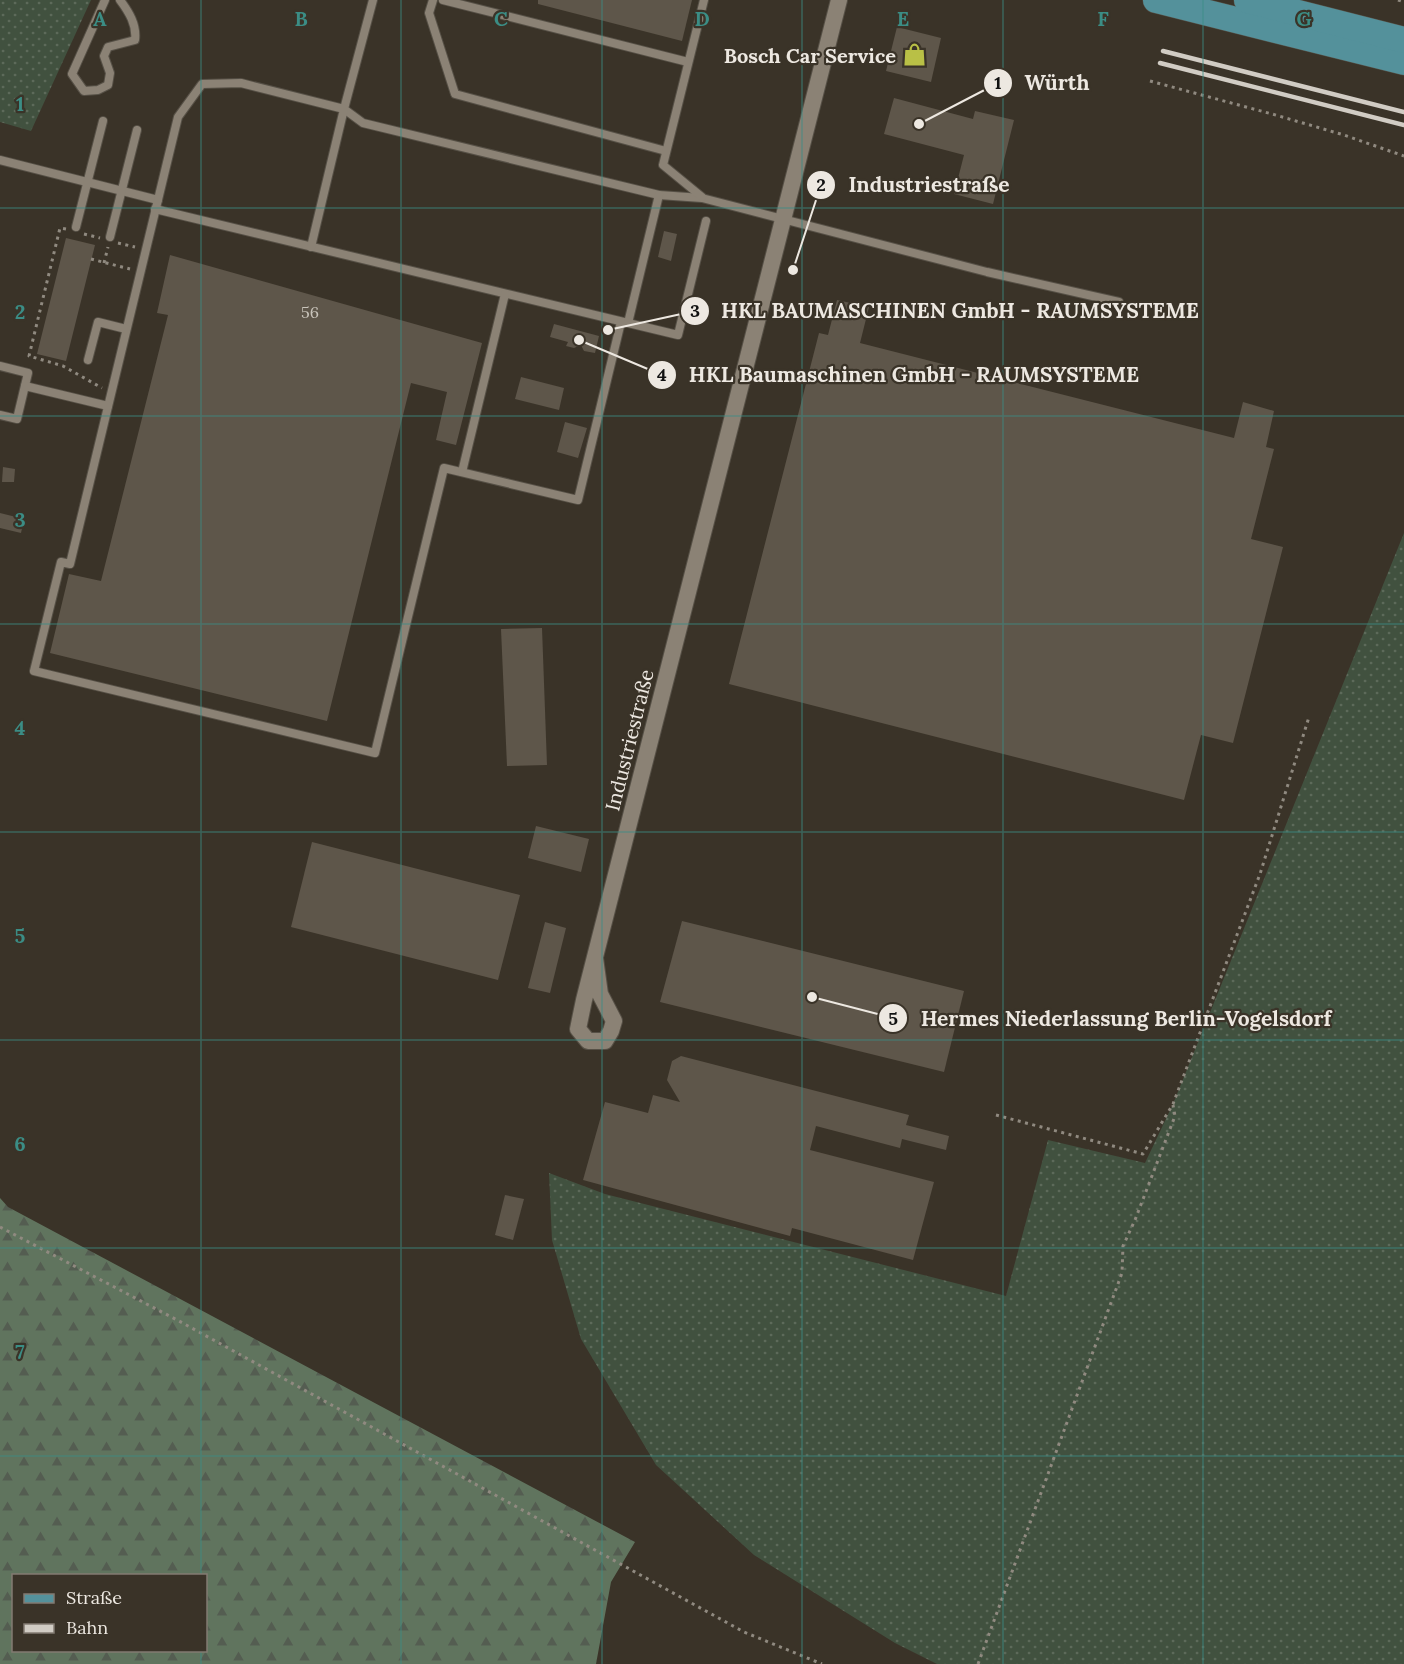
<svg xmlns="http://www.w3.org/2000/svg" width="1404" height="1664" viewBox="0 0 1404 1664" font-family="Lora,serif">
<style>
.grass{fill:url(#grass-dots)}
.forest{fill:url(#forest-firs);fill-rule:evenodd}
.building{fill:#5e564a}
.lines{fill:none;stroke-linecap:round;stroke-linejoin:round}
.service-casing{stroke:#565046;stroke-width:10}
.minor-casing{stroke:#565046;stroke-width:18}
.primary-casing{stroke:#565046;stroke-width:27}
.path{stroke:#908a80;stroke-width:3;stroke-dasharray:3 4.5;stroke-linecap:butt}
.service{stroke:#8b8275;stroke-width:8}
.minor{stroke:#8b8275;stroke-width:16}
.primary{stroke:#54919b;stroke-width:26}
.rail{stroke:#d1ccc4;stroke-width:4.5}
.grid{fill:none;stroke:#3b8d85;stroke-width:1.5;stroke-opacity:0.55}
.labels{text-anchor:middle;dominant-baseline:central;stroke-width:4.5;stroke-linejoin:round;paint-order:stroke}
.number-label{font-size:16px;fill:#c9c4bb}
.poi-label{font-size:20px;font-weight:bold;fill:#ede8e1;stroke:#3a3328;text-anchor:end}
.street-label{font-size:20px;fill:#ede8e1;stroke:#3a3328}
.grid-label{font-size:20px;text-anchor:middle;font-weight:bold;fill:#3b8d85;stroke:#3a3328;stroke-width:4.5;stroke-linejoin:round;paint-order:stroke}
.leader{fill:none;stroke:#ede8e1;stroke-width:2}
.callout-dot{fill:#ede8e1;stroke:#3a3328;stroke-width:2}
.mark-label{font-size:18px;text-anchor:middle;font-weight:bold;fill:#111}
.callout-label{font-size:21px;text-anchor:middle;font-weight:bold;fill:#ede8e1;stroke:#3a3328;stroke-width:4.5;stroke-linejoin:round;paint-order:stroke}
</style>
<defs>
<pattern id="grass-dots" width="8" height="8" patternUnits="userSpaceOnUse" patternTransform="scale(1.5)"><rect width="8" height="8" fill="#41513f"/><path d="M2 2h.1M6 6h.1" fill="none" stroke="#5d6a5a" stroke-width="1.8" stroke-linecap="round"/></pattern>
<pattern id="forest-firs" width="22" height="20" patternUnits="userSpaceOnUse" patternTransform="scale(1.5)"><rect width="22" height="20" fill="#60745e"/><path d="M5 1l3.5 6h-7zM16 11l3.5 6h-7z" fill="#545d51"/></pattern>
</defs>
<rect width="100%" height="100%" fill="#3a3328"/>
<!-- grass -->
<g class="grass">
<polygon points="0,0 91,0 31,131 0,122"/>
<polygon points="1404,533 1404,1664 937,1664 895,1643 754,1555 656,1465 581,1339 552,1240 549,1173 605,1194 1006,1296 1048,1140 1145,1163 1173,1104"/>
</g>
<!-- forest -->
<path class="forest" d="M0,1198L8,1207L635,1542L611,1582L596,1664H0ZM14,1576H206V1650H14Z"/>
<!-- building -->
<g class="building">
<polygon points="538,0 692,0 682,41 538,4"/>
<polygon points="897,27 941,38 931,82 886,71"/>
<polygon points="894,98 973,119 975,111 1014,120 993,204 954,194 964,155 884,134"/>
<polygon points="664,231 677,234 671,261 658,257"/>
<polygon points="66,238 95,245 66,361 37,354"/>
<polygon points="170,255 482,343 456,445 436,440 447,392 411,383 327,721 50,653 69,574 101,581 168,315 157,313"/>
<polygon points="837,300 869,307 860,343 1234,438 1243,402 1274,411 1266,447 1274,449 1251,539 1283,547 1233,743 1201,735 1184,800 729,684 819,333 828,335"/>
<polygon points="554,324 599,336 595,353 584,351 581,345 574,348 566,346 568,342 550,337"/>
<polygon points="521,377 564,388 559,410 515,399"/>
<polygon points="565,422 587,428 578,458 557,452"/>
<polygon points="3,467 15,469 14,482 2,482"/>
<polygon points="0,513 24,519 21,533 0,528"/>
<polygon points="542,628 547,765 507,766 501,629"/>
<polygon points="536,826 589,839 581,872 528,858"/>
<polygon points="312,842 520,895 498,980 291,927"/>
<polygon points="682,921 964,991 944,1072 660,1002"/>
<polygon points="545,922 566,928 550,993 528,988"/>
<polygon points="681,1056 909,1115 906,1125 949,1136 946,1150 902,1139 900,1148 816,1126 810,1150 934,1182 913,1260 792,1228 790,1236 583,1180 605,1102 648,1113 653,1095 680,1102 667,1080 672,1061"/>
<polygon points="505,1195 524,1199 513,1240 495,1235"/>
</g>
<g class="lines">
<defs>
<g id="service">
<path d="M105,0L72,74L84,91L98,90L108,85L110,73L104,56L108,47L135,40C137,25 129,12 120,0"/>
<polyline points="373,0 344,109 363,123 659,195 702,198 987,272 1119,302"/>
<polyline points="433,0 429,13 455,94 666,151"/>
<polyline points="443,0 688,62"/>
<polyline points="0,160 158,200"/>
<polyline points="702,197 663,165 704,0"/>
<polyline points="155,209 678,335 706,221"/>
<polyline points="76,227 103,121"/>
<polyline points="110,237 137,130"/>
<polyline points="311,247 344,109 241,83 202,84 178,117 70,564 61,562 34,671 375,753 444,468 578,500 621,322"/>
<polyline points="628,323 659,195"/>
<polyline points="88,360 98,322 126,329"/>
<polyline points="0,366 28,373 17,419 0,415"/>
<polyline points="25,386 108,406"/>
<polyline points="462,472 505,294"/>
</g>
<polyline id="minor" points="595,958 600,994 614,1021 611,1031 605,1041 588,1041 578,1029 584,1000 839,0"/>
<g id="primary">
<polyline points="1156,0 1404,62"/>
<polyline points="1247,0 1404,40"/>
</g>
</defs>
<!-- service casing -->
<use href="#service" class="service-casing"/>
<!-- minor casing -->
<use href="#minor" class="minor-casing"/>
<!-- primary casing -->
<use href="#primary" class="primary-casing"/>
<!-- path -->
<g class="path">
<polyline points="1398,0 1404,2"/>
<polyline points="1150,81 1272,114 1344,135 1404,156"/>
<polyline points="66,229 60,228 29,356 63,366 102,388"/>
<polyline points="84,234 100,238"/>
<polyline points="118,243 135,247"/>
<polyline points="91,259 130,269"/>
<polyline points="104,263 108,247"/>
<polyline points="996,1115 1143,1154 1173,1104 1260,874 1309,717"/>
<polyline points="0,1227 179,1321 744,1632 822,1664"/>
<polyline points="978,1664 1122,1273 1123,1246 1135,1220 1175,1116 1173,1105"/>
</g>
<!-- service -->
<use href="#service" class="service"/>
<!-- minor -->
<use href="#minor" class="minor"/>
<!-- primary -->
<use href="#primary" class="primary"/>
<!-- rail -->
<g class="rail">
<polyline points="1163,51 1404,112"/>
<polyline points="1160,63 1404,125"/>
</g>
</g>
<!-- grid -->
<path class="grid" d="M201,0V1576M401,0V1664M602,0V1664M802,0V1664M1003,0V1664M1203,0V1664M0,208H1404M0,416H1404M0,624H1404M0,832H1404M0,1040H1404M0,1248H1404M0,1456H1404M201,1650V1664"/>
<!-- icons -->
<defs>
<symbol id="shop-bare" viewBox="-9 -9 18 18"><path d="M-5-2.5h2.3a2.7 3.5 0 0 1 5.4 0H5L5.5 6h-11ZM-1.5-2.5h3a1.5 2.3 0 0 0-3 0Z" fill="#b9c046" stroke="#3a3328" stroke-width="2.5" paint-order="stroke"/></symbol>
</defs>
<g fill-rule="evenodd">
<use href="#shop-bare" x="898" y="38" width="33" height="33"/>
</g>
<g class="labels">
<!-- number labels -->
<g class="number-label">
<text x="310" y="312">56</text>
</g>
<!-- poi labels -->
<g class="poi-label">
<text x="896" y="55">Bosch Car Service</text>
</g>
<!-- street labels -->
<g class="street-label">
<text transform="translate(629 740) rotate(-76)">Industriestraße</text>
</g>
</g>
<g class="grid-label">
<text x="100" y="26">A</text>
<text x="301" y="26">B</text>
<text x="501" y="26">C</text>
<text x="702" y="26">D</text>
<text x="903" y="26">E</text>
<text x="1103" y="26">F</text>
<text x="1304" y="26">G</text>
<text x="20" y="111">1</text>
<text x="20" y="319">2</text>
<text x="20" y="527">3</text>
<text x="20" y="735">4</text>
<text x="20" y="943">5</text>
<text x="20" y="1151">6</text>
<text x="20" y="1359">7</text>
</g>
<!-- callouts -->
<path class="leader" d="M919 124L998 83M793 270L821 185M608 330L695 311M579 340L662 375M812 997L893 1018"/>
<g class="callout-dot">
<circle cx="919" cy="124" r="6"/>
<circle cx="793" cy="270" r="6"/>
<circle cx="608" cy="330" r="6"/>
<circle cx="579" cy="340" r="6"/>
<circle cx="812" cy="997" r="6"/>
<circle cx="998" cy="83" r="15"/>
<circle cx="821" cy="185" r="15"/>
<circle cx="695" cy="311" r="15"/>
<circle cx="662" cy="375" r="15"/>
<circle cx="893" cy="1018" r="15"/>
</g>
<g class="mark-label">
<text x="998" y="89">1</text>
<text x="821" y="191">2</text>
<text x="695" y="317">3</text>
<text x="662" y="381">4</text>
<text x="893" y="1025">5</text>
</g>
<g class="callout-label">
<text x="1057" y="90">Würth</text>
<text x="929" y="192">Industriestraße</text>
<text x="960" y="318">HKL BAUMASCHINEN GmbH - RAUMSYSTEME</text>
<text x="914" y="382">HKL Baumaschinen GmbH - RAUMSYSTEME</text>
<text x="1126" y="1026">Hermes Niederlassung Berlin-Vogelsdorf</text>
</g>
<!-- legend -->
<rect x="12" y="1574" width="195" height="78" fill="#3a3328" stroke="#827b72" stroke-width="1.5"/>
<rect x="24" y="1594" width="30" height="9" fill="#54919b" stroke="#827b72" stroke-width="1.5"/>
<text x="66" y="1604" font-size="18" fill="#ede8e1">Straße</text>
<rect x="24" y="1624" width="30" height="9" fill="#d1ccc4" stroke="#827b72" stroke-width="1.5"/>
<text x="66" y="1634" font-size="18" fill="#ede8e1">Bahn</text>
</svg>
